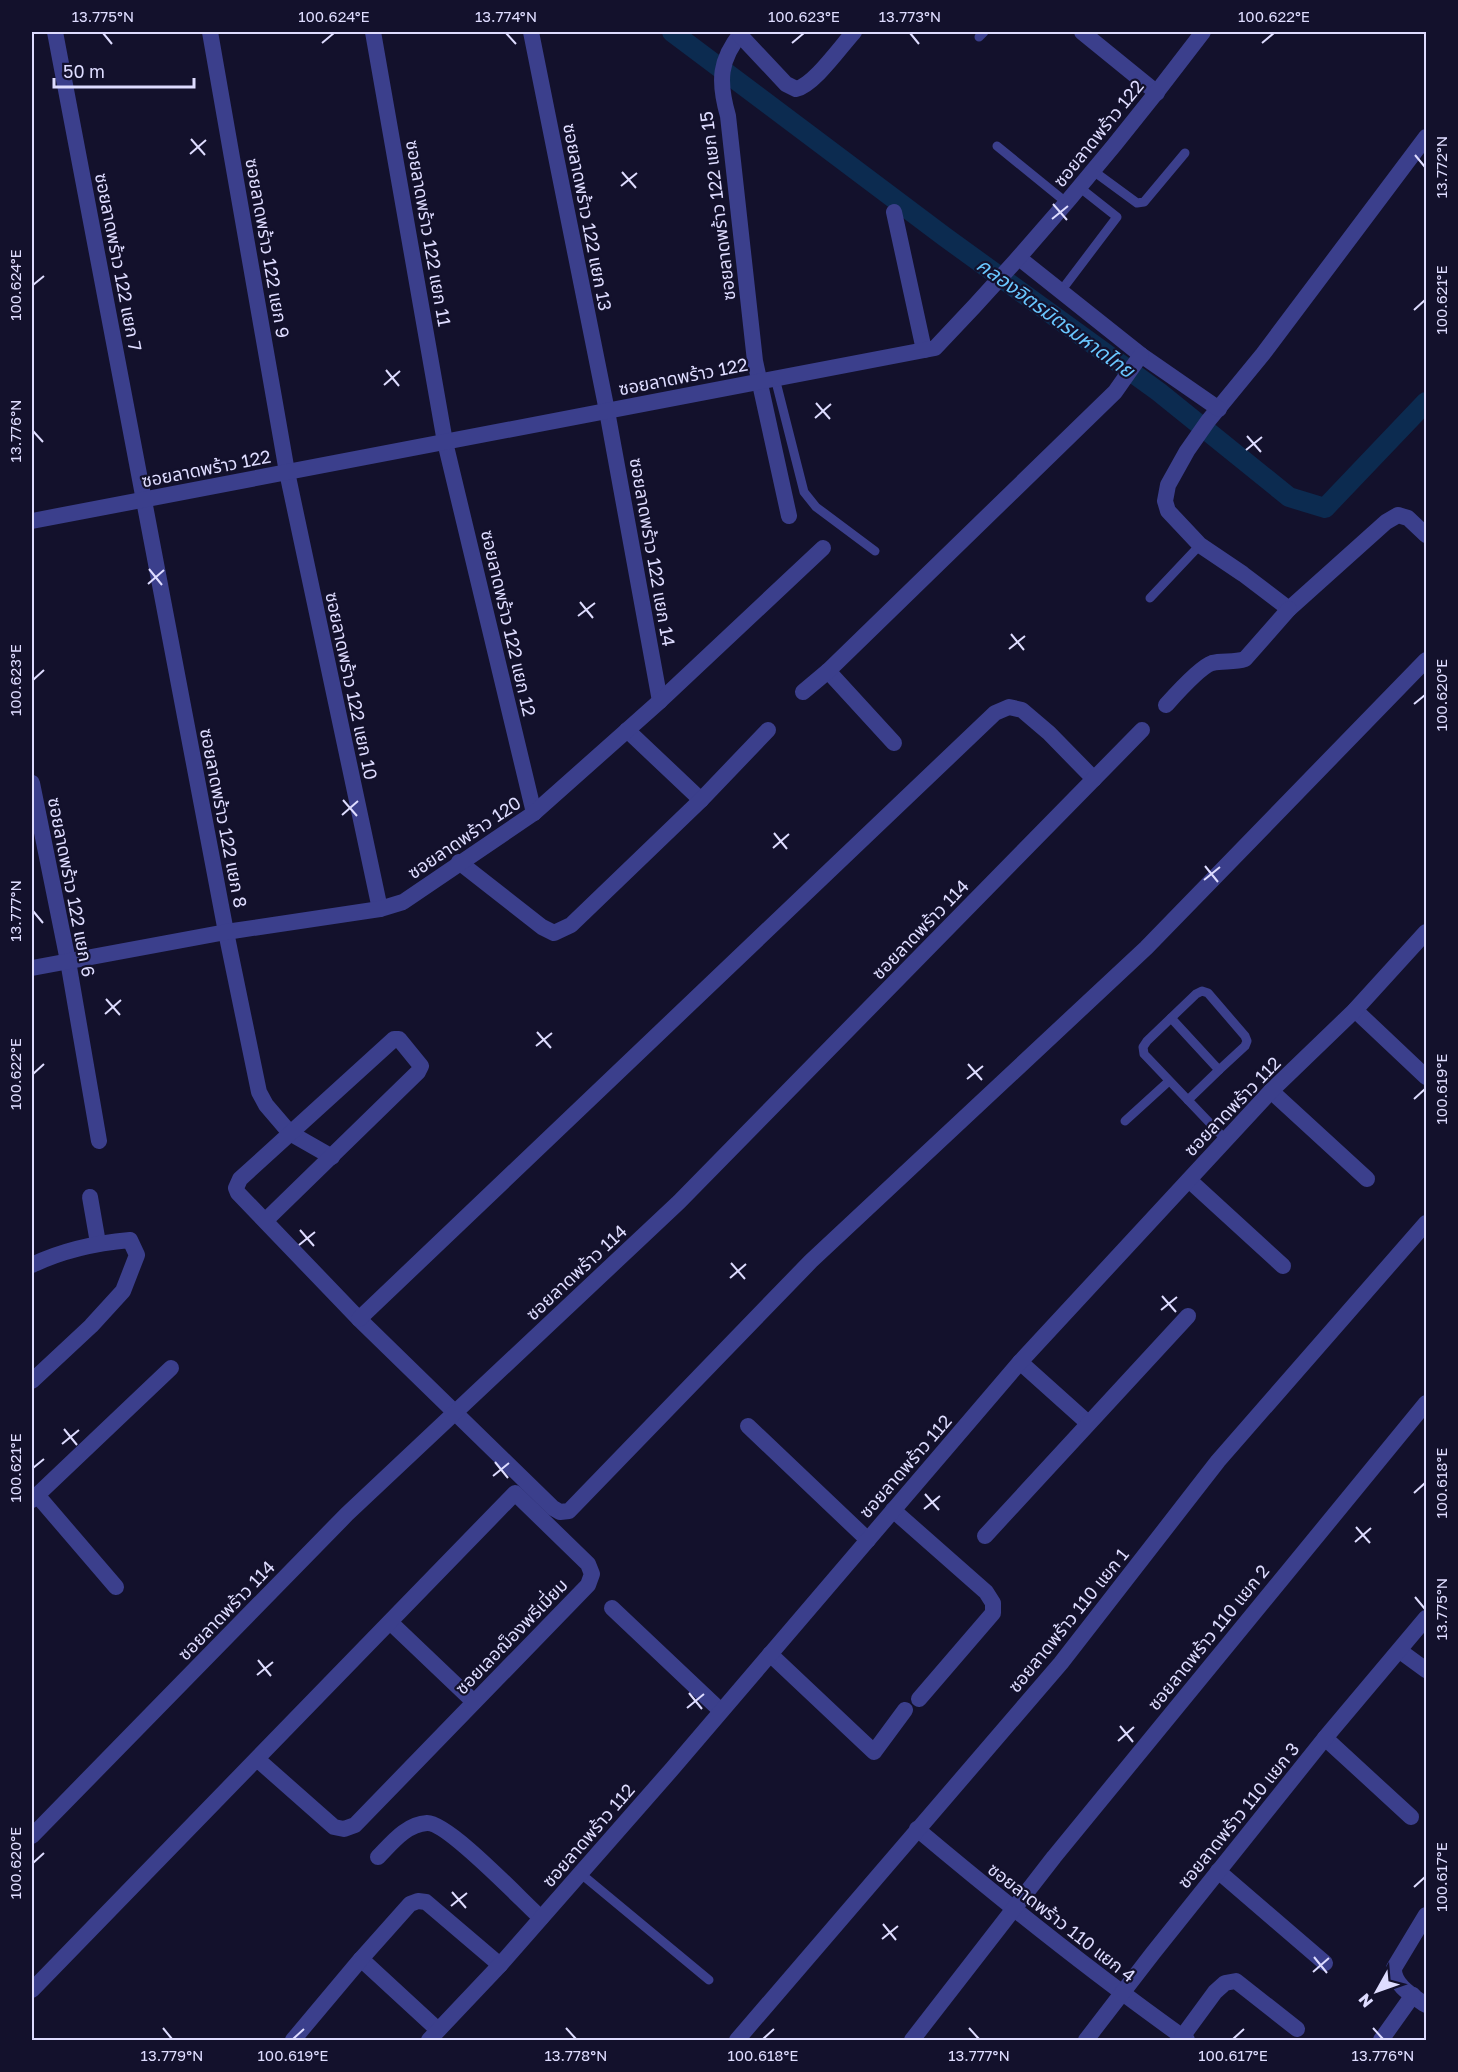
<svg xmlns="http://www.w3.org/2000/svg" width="1458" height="2072" viewBox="0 0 1458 2072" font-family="'Golos Text','Noto Sans Thai',sans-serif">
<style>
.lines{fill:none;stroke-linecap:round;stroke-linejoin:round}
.canal{stroke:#0c2b50;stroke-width:20}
.service{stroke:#3b3f8c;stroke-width:9}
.minor{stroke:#3b3f8c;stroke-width:16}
.tertiary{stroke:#3b3f8c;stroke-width:16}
.ticks{fill:none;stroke:#dedcff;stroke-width:2}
.labels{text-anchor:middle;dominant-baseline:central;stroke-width:4.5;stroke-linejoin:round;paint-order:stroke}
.street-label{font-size:18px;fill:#dedcff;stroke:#13112c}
.water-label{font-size:20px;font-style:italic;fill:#6ac7ff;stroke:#13112c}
.neatline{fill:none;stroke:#dedcff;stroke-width:2}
.ticks-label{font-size:15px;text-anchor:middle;fill:#dedcff}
</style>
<rect width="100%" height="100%" fill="#13112c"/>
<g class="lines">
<!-- canal -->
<polyline class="canal" points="672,32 945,237 1159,392 1289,497 1325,508 1426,402"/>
<!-- service -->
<g class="service">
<polyline points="979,37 984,32"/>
<polyline points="997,146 1067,203"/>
<polyline points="1092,170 1137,203 1144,202 1185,153"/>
<polyline points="1061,291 1117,217 1079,187"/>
<polyline points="775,378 804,492 816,507 875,551"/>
<polyline points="1150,598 1200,545"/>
<polyline points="1171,1018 1219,1070 1188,1100"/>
<polyline points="1219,1070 1245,1046 1247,1041 1245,1036 1208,993 1202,991 1196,994 1147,1041 1143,1047 1144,1054 1226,1140"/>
<polyline points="1125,1121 1169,1081"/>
<polyline points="580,1873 709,1980"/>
</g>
<!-- minor -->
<g class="minor">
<polyline points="55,32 226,932 259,1092 266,1105 290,1133 332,1157"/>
<polyline points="210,32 287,472 380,909"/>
<polyline points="373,32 445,442 534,813"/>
<polyline points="531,32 607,411 660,701"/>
<path d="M742,32C719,60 718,81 728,116L755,361L789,516"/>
<polyline points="1082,32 1157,93"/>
<path d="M740,35L786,84L796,89C814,85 841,46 854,32"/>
<polyline points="1426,137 1263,354 1208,421 1187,451 1168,485 1165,501 1168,511 1200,545 1243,574 1289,609 1386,522 1398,515 1408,518 1426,535"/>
<polyline points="894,212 924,350"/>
<polyline points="1019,258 1141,355 1219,409"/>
<polyline points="828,671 894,743"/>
<polyline points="803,692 828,671 1115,392 1141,355"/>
<path d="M1166,705C1175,695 1200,667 1212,663C1222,660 1234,663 1245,659L1289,609"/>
<polyline points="627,730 701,800"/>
<polyline points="32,783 68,961 99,1141"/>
<polyline points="459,862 542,927 554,933 571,925 701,800 768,730"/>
<polyline points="32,968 226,932 380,909 403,902 534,813 660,701 823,548"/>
<polyline points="1355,1010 1426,1077"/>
<polyline points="1271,1091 1367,1179"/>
<polyline points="1189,1180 1283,1266"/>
<polyline points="90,1197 98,1243"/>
<polyline points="265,1221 418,1072 421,1066 399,1039 394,1039 240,1179 236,1188 238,1193 359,1319 553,1508 560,1512 569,1511 811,1261 1146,948 1426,660"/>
<path d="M32,1265C63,1250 96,1243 130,1240L137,1255L123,1291L91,1326L32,1381"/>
<polyline points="359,1319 995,713 1009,707 1022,710 1049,733 1094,779"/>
<polyline points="1020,1362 1088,1423"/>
<polyline points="748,1426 868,1540"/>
<polyline points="37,1495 116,1587"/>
<polyline points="32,1500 171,1368"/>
<polyline points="893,1510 986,1592 993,1603 993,1613 919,1699"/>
<polyline points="985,1536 1188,1316"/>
<polyline points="612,1608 721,1711"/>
<polyline points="390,1622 474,1702"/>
<polyline points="1400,1651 1426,1670"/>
<polyline points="770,1654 874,1752 905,1710"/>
<polyline points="1325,1738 1411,1817"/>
<path d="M917,1829C1005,1903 1094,1974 1187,2040"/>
<polyline points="32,1836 347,1514 679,1202 1142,730"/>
<path d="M378,1857C391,1844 406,1824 427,1823C448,1822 522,1901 541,1918"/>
<polyline points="1218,1871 1325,1963"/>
<path d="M1426,1915L1394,1968C1393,1985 1413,1996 1426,2005"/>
<polyline points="361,1959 438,2030"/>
<polyline points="32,1990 515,1493 588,1564 592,1574 588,1585 355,1825 344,1829 334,1827 257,1759"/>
<polyline points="1182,2037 1215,1992 1225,1983 1236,1981 1297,2029"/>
<polyline points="293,2040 361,1959 410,1904 418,1901 426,1902 500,1965"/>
<polyline points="429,2040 500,1965 672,1769 1020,1362 1271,1091 1355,1010 1426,932"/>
<polyline points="737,2040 1061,1663 1218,1461 1426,1223"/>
<polyline points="912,2040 1054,1857 1426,1403"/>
<polyline points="1086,2040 1153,1953 1325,1738 1426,1618"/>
<polyline points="1381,2040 1413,1995"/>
</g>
<!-- tertiary -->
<path class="tertiary" d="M32,521L935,348C1031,248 1120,142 1203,32"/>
</g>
<!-- ticks -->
<path class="ticks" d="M103,33L112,44M506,33L516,44M910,33L919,44M322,43L334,33M792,43L804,33M1262,43L1274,33M191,139L205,155M190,154L206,140M1415,155L1425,167M622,172L636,188M621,186L637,173M1053,204L1067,220M1052,219L1068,206M33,285L44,276M1414,310L1425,300M386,370L399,386M384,385L400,371M816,403L830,419M815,418L831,404M33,431L43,442M1247,436L1261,452M1246,450L1262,437M149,569L162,585M148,584L164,570M580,602L593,618M578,616L595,603M1011,634L1024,650M1009,649L1025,636M33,680L44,670M1414,704L1425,695M343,800L357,816M342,815L358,801M774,833L787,849M773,848L789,834M1205,866L1218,882M1204,880L1220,867M33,911L43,923M106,999L120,1015M105,1014L121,1000M537,1032L551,1048M536,1046L552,1033M968,1064L982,1080M33,1074L44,1064M967,1079L983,1066M1414,1099L1425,1089M300,1230L314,1246M299,1245L315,1232M731,1263L745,1279M730,1278L746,1264M1162,1296L1176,1312M1161,1310L1177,1297M64,1429L77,1445M62,1444L79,1430M495,1462L508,1478M33,1468L44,1459M493,1476L509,1463M1414,1493L1425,1483M925,1494L939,1510M924,1509L940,1496M1356,1527L1370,1543M1355,1542L1371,1528M1415,1597L1425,1609M258,1660L271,1676M257,1675L273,1662M689,1693L702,1709M687,1708L704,1694M1120,1726L1133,1742M1118,1741L1134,1727M33,1863L44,1853M1414,1887L1425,1877M452,1892L466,1908M451,1906L467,1893M883,1924L896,1940M882,1939L898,1926M1314,1957L1327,1973M1313,1972L1329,1958M163,2028L172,2039M566,2028L576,2039M969,2028L979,2039M1373,2028L1383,2039M293,2039L304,2029M763,2039L774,2029M1233,2039L1244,2029"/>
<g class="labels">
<!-- street labels -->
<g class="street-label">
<text transform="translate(1098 133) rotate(-51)">ซอยลาดพร้าว 122</text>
<text transform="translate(717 206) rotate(-97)">ซอยลาดพร้าว 122 แยก 15</text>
<text transform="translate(588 217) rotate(79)">ซอยลาดพร้าว 122 แยก 13</text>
<text transform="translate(429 233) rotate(80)">ซอยลาดพร้าว 122 แยก 11</text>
<text transform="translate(268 248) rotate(80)">ซอยลาดพร้าว 122 แยก 9</text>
<text transform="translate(119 262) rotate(79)">ซอยลาดพร้าว 122 แยก 7</text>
<text transform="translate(683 376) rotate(-11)">ซอยลาดพร้าว 122</text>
<text transform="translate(206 468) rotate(-11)">ซอยลาดพร้าว 122</text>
<text transform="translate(653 552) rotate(80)">ซอยลาดพร้าว 122 แยก 14</text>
<text transform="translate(509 623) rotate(77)">ซอยลาดพร้าว 122 แยก 12</text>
<text transform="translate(352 686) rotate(78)">ซอยลาดพร้าว 122 แยก 10</text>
<text transform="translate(224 818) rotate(79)">ซอยลาดพร้าว 122 แยก 8</text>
<text transform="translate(464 837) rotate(-34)">ซอยลาดพร้าว 120</text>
<text transform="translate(72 887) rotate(79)">ซอยลาดพร้าว 122 แยก 6</text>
<text transform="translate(920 929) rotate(-46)">ซอยลาดพร้าว 114</text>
<text transform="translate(1232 1106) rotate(-46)">ซอยลาดพร้าว 112</text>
<text transform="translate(576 1272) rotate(-43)">ซอยลาดพร้าว 114</text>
<text transform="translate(905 1466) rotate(-49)">ซอยลาดพร้าว 112</text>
<text transform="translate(226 1610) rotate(-46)">ซอยลาดพร้าว 114</text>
<text transform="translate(1068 1620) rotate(-51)">ซอยลาดพร้าว 110 แยก 1</text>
<text transform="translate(511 1636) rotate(-46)">ซอยเลอฌ็องพรีเมี่ยม</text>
<text transform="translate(1208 1637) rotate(-51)">ซอยลาดพร้าว 110 แยก 2</text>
<text transform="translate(1238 1815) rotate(-51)">ซอยลาดพร้าว 110 แยก 3</text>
<text transform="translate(588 1835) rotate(-49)">ซอยลาดพร้าว 112</text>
<text transform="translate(1062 1922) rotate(38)">ซอยลาดพร้าว 110 แยก 4</text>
</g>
<!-- water labels -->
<g class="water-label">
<text transform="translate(1056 317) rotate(36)">คลองจิตรมิตรมหาดไทย</text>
</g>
</g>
<!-- border -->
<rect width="1458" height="2072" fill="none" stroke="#13112c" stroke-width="66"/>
<!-- north arrow -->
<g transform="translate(1377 1991) rotate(230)" stroke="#13112c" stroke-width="4.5" paint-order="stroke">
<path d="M0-4.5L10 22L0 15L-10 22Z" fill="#dedcff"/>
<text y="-9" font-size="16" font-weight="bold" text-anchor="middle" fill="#dedcff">N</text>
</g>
<!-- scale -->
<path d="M54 78v9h140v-9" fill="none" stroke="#dedcff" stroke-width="3"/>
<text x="63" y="78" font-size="18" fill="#dedcff" stroke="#13112c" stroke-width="4.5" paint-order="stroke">50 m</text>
<rect x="33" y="33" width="1392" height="2006" class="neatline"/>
<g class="ticks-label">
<text x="103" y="22">13.775°N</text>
<text x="334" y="22">100.624°E</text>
<text x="506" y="22">13.774°N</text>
<text x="804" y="22">100.623°E</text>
<text x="910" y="22">13.773°N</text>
<text x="1274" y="22">100.622°E</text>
<text transform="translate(1442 167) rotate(-90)" y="5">13.772°N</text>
<text transform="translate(16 285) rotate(-90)" y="5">100.624°E</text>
<text transform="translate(1442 300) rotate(-90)" y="5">100.621°E</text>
<text transform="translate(16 431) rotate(-90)" y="5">13.776°N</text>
<text transform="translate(16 680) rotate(-90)" y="5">100.623°E</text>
<text transform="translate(1442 695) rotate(-90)" y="5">100.620°E</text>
<text transform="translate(16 911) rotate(-90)" y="5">13.777°N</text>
<text transform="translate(16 1074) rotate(-90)" y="5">100.622°E</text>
<text transform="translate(1442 1089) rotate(-90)" y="5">100.619°E</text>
<text transform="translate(16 1468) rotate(-90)" y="5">100.621°E</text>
<text transform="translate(1442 1483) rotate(-90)" y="5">100.618°E</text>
<text transform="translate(1442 1609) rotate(-90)" y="5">13.775°N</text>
<text transform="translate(16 1863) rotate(-90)" y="5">100.620°E</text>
<text transform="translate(1442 1877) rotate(-90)" y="5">100.617°E</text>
<text x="172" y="2061">13.779°N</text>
<text x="293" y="2061">100.619°E</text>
<text x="576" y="2061">13.778°N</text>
<text x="763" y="2061">100.618°E</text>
<text x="979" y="2061">13.777°N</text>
<text x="1233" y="2061">100.617°E</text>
<text x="1383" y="2061">13.776°N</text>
</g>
</svg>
